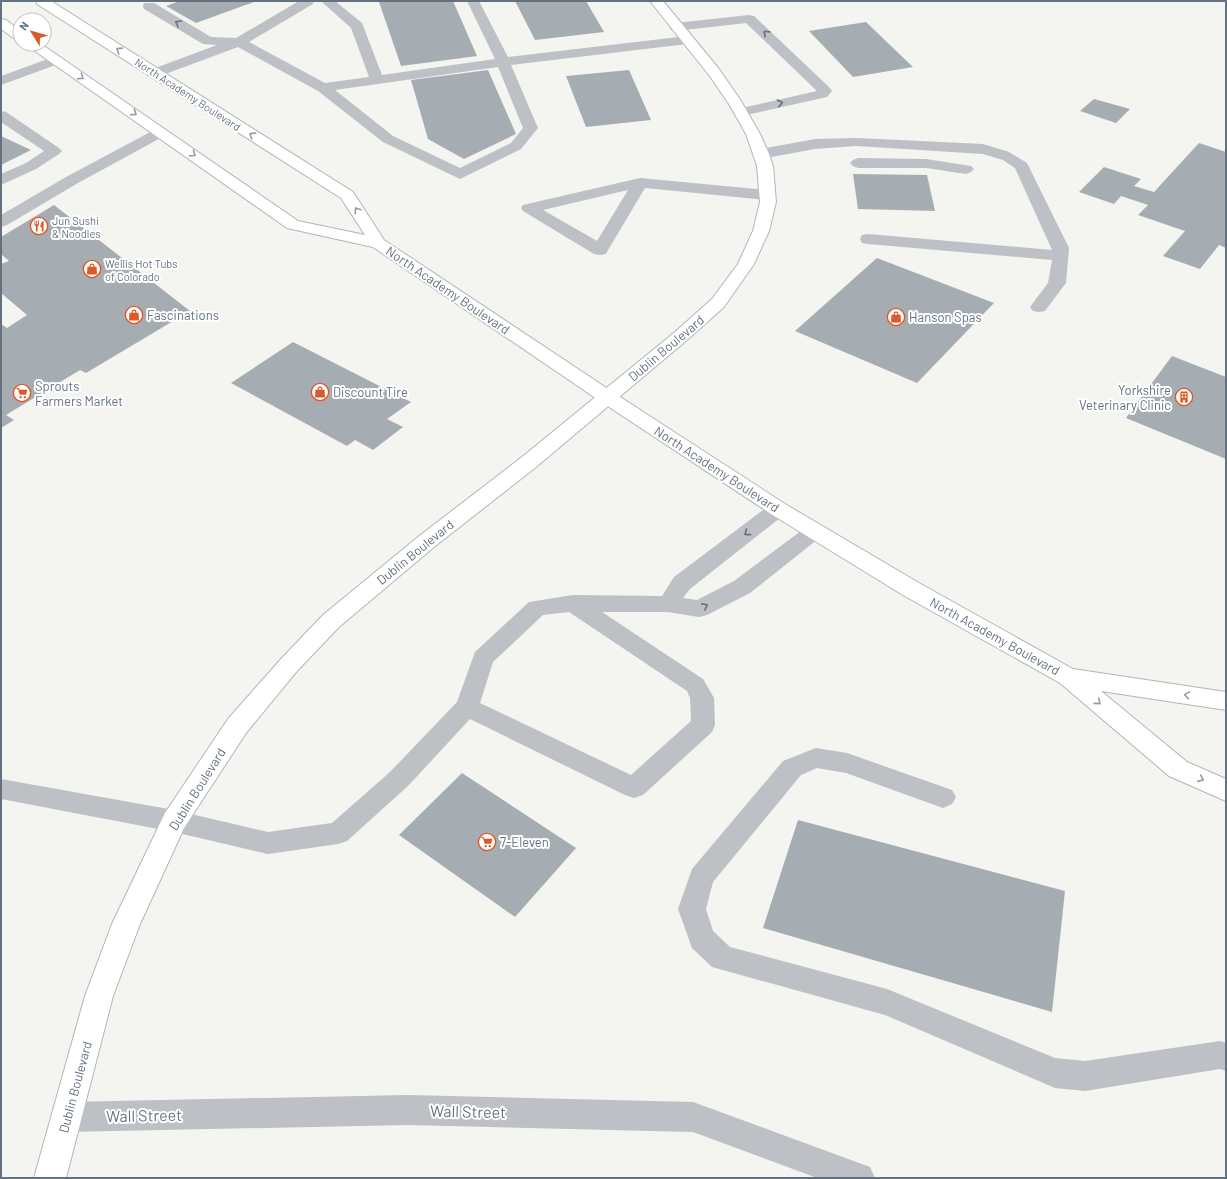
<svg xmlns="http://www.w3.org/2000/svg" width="1227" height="1179" viewBox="0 0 1227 1179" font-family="Barlow,sans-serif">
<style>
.building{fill:#a6adb2}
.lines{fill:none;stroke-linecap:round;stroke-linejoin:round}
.major-casing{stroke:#b2b6ba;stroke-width:2}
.highway-casing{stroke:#b2b5b8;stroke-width:2}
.minor{fill:#bdc0c4;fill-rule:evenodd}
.major{fill:#fff;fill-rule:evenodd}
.highway{fill:#fff;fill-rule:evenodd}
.oneway{stroke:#647280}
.oneway2{stroke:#929ca6}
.labels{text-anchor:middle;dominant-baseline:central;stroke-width:4;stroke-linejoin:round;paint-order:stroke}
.far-street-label{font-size:11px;fill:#647280;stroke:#fff}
.far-poi-label{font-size:11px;fill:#647280;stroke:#fff;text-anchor:start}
.street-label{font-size:13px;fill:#647280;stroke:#fff}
.poi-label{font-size:13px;fill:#647280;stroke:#fff;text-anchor:start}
.near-street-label{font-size:16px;fill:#647280;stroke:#fff}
</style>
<rect width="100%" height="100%" fill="#f4f4f0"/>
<!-- building -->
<g class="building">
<polygon points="180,1 257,1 196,23 166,6"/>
<polygon points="384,1 453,1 477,56 401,66 379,2"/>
<polygon points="515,1 586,1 604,32 535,40"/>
<polygon points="866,22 913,67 853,77 809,31"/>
<polygon points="488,70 516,134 464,159 428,139 411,80"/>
<polygon points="629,70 651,120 586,127 566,76"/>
<polygon points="1094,99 1130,109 1116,123 1080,111"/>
<polygon points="1,136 31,150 1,165"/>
<polygon points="1199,143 1226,152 1226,248 1219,245 1200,269 1163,256 1185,231 1138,215 1148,205 1121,196 1114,204 1079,192 1104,167 1141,179 1134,186 1154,192"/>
<polygon points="853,174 927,175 935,211 858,209"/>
<polygon points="54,205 190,311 86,373 80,370 6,415 14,420 1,428 1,324 7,328 27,315 1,293 1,264 9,261 1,254 1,237"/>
<polygon points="877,258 994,303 917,383 795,331"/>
<polygon points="293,342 411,402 387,419 403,427 373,450 355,440 347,446 231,383"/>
<polygon points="1172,356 1226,377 1226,459 1126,418"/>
<polygon points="462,773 576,848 515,917 399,835"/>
<polygon points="798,820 1065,891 1052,1012 763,928"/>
</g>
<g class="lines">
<defs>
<polygon id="major" points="650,1 663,1 719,69 741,101 760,134 769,154 773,166 776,202 769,231 754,264 724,307 687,340 536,467 434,547 339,627 297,671 246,733 184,828 140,924 113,996 66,1178 34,1178 85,996 112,924 165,813 228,719 281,659 323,615 418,537 522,457 675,332 712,299 738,264 753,231 760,202 757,166 753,154 746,134 729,104 709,75"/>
<g id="highway">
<polygon points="36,1 51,1 353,192 384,240 614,393 785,504 919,583 1073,669 1226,692 1226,710 1101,691 1187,762 1226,779 1226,801 1169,776 1060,683 903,595 771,514 600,401 373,247 287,228 25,44 41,44 298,221 365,235 341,198 37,4"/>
<polygon points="1,19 6,20 20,30 20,40 15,39 1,29"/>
</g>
</defs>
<!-- major casing -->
<use href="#major" class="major-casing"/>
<!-- highway casing -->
<use href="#highway" class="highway-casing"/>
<!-- minor -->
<g class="minor">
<path d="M299,1H314L313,4L249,42L325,83L369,77L351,28L321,1H335L362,23L382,75L495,59L467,1H479L508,57L687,36L692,37L694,40L692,43L687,44L511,65L538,128L521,149L460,179L383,142L318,91L238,47L160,76L155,77L150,76L148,73L150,70L217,45L203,44L144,9L143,6L144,3H154L211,37L236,38ZM498,67L523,128L511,143L460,168L393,136L335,90Z"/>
<polygon points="749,15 754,16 830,88 832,91 827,97 742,116 737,115 735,112 737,109 817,91 746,23 676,31 671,30 669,27 671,24 676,23"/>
<polygon points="56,56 61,57 63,60 61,63 1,85 1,76"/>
<polygon points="1,111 6,112 59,148 62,151 59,154 36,169 1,185 1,174 26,163 44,151 1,122"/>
<polygon points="161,128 166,129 168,132 166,135 78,183 7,225 1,227 1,215 66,177 156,129"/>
<polygon points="857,138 983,144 1009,152 1027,163 1069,248 1066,283 1045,311 1039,312 1033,311 1030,307 1048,283 1052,260 868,244 862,243 860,239 862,235 868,234 1052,250 1015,168 1003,160 983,154 857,146 815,149 761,159 756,157 753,154 756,151 761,149 815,139"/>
<polygon points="858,158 926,159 971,166 974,169 971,172 966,174 926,168 858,168 853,166 850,163 853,160"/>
<path d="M640,178L767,190L773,192L775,195L773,198L767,200L645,188L608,250L606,254L600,255L594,254L523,211L521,208L523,205ZM628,190L597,241L543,210Z"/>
<path d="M778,502L785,504L788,509L785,514L690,589L683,598L697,600L734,581L809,525L816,523L823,525L827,530L823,535L750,593L707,615L699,617L668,612H602L703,679L714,698L715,725L712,732L643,795L634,798L625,795L470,719L408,786L347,841L338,844L268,854L174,832L1,799V779L174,810L268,832L332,823L390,772L457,702L475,652L529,602L573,595L662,596L674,577L771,504ZM569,612L687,691L690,698L691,721L631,775L480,703L493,662L543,615Z"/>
<polygon points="816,748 847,753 952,790 956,797 952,804 943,808 846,773 817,768 801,775 713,882 706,909 713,931 730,947 887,989 1055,1058 1085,1061 1220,1041 1226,1043 1226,1071 1220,1069 1085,1091 1055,1088 885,1015 712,967 692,948 678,909 692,869 783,761"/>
<polygon points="408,1095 693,1102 870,1167 875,1178 817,1178 693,1132 408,1125 67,1132 56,1128 52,1117 56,1106 67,1102"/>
</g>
<!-- major -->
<use href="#major" class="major"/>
<!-- highway -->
<use href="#highway" class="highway"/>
</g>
<!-- one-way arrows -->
<defs><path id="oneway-chevron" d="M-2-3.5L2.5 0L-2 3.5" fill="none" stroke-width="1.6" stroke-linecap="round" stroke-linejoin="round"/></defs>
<g class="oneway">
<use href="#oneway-chevron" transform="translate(178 23) rotate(-150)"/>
<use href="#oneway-chevron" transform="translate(766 33) rotate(-136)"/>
<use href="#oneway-chevron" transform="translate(780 103) rotate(-13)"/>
<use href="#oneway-chevron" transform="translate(747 533) rotate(143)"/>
<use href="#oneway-chevron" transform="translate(705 606) rotate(-28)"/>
</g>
<g class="oneway2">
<use href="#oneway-chevron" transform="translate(119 50) rotate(-147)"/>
<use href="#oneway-chevron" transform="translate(81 77) rotate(34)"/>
<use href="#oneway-chevron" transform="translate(134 113) rotate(34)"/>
<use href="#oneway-chevron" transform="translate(252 135) rotate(-147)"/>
<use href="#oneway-chevron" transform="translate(193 154) rotate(35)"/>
<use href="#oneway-chevron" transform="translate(357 210) rotate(-124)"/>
<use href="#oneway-chevron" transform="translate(1187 695) rotate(-171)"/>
<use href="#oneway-chevron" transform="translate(1098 702) rotate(40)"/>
<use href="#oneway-chevron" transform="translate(1201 779) rotate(24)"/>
</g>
<!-- icons -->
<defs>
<symbol id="restaurant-ring" viewBox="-11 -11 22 22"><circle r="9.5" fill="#fff" stroke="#dc5a28" stroke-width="1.5"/><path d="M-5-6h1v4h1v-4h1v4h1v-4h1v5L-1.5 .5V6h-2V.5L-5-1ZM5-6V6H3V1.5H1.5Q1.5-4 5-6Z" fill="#dc5a28"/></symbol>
<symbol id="shop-ring" viewBox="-11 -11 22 22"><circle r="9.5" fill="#fff" stroke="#dc5a28" stroke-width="1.5"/><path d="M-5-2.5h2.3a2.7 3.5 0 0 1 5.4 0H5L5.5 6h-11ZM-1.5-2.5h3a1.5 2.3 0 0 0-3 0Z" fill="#dc5a28"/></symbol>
<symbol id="supermarket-ring" viewBox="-11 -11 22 22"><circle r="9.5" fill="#fff" stroke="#dc5a28" stroke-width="1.5"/><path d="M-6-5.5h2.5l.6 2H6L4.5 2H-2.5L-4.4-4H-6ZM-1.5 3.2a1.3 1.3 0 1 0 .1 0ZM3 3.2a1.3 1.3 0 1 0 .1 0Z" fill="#dc5a28"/></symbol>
<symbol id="building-ring" viewBox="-11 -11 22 22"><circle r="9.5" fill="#fff" stroke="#dc5a28" stroke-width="1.5"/><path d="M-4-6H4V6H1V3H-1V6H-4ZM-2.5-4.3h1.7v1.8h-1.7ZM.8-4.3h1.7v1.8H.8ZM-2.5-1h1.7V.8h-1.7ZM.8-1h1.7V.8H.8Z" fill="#dc5a28"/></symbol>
</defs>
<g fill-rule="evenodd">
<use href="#restaurant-ring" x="29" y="216" width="20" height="20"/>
<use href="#shop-ring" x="82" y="259" width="20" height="20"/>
<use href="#shop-ring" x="124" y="305" width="20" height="20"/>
<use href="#shop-ring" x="886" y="307" width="20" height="20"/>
<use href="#shop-ring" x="310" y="382" width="20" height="20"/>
<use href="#supermarket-ring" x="12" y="383" width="20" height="20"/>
<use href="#building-ring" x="1174" y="387" width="20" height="20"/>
<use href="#supermarket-ring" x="477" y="832" width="20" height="20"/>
</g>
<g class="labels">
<!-- far-street labels -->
<g class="far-street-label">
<text transform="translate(188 94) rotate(33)">North Academy Boulevard</text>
</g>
<!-- far-poi labels -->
<g class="far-poi-label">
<text x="52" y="220">Jun Sushi<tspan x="52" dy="13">&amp; Noodles</tspan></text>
<text x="105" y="263">Wellis Hot Tubs<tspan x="105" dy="13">of Colorado</tspan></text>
</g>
<!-- street labels -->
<g class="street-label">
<text transform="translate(448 290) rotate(34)">North Academy Boulevard</text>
<text transform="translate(666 348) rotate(-40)">Dublin Boulevard</text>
<text transform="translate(717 469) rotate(33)">North Academy Boulevard</text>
<text transform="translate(415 552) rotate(-39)">Dublin Boulevard</text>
<text transform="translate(995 636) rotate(29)">North Academy Boulevard</text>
<text transform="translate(197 789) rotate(-58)">Dublin Boulevard</text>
<text transform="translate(75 1087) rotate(-75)">Dublin Boulevard</text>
</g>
<!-- poi labels -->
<g class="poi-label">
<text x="147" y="315">Fascinations</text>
<text x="909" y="317">Hanson Spas</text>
<text x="35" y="386">Sprouts<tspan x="35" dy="15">Farmers Market</tspan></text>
<text x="1171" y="390" text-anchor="end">Yorkshire<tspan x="1171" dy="15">Veterinary Clinic</tspan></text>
<text x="333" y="392">Discount Tire</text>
<text x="500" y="842">7-Eleven</text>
</g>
<!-- near-street labels -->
<g class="near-street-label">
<text transform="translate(468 1111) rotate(1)">Wall Street</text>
<text transform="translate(144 1115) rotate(-1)">Wall Street</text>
</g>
</g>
<!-- border -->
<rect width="1227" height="1179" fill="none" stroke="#647280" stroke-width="4"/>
<!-- north arrow -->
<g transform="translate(32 32) rotate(307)"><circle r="19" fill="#ffffff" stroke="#c1c7cc"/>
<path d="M0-3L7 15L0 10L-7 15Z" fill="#dc5a28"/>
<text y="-6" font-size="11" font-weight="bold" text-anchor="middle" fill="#647280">N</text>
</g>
</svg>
